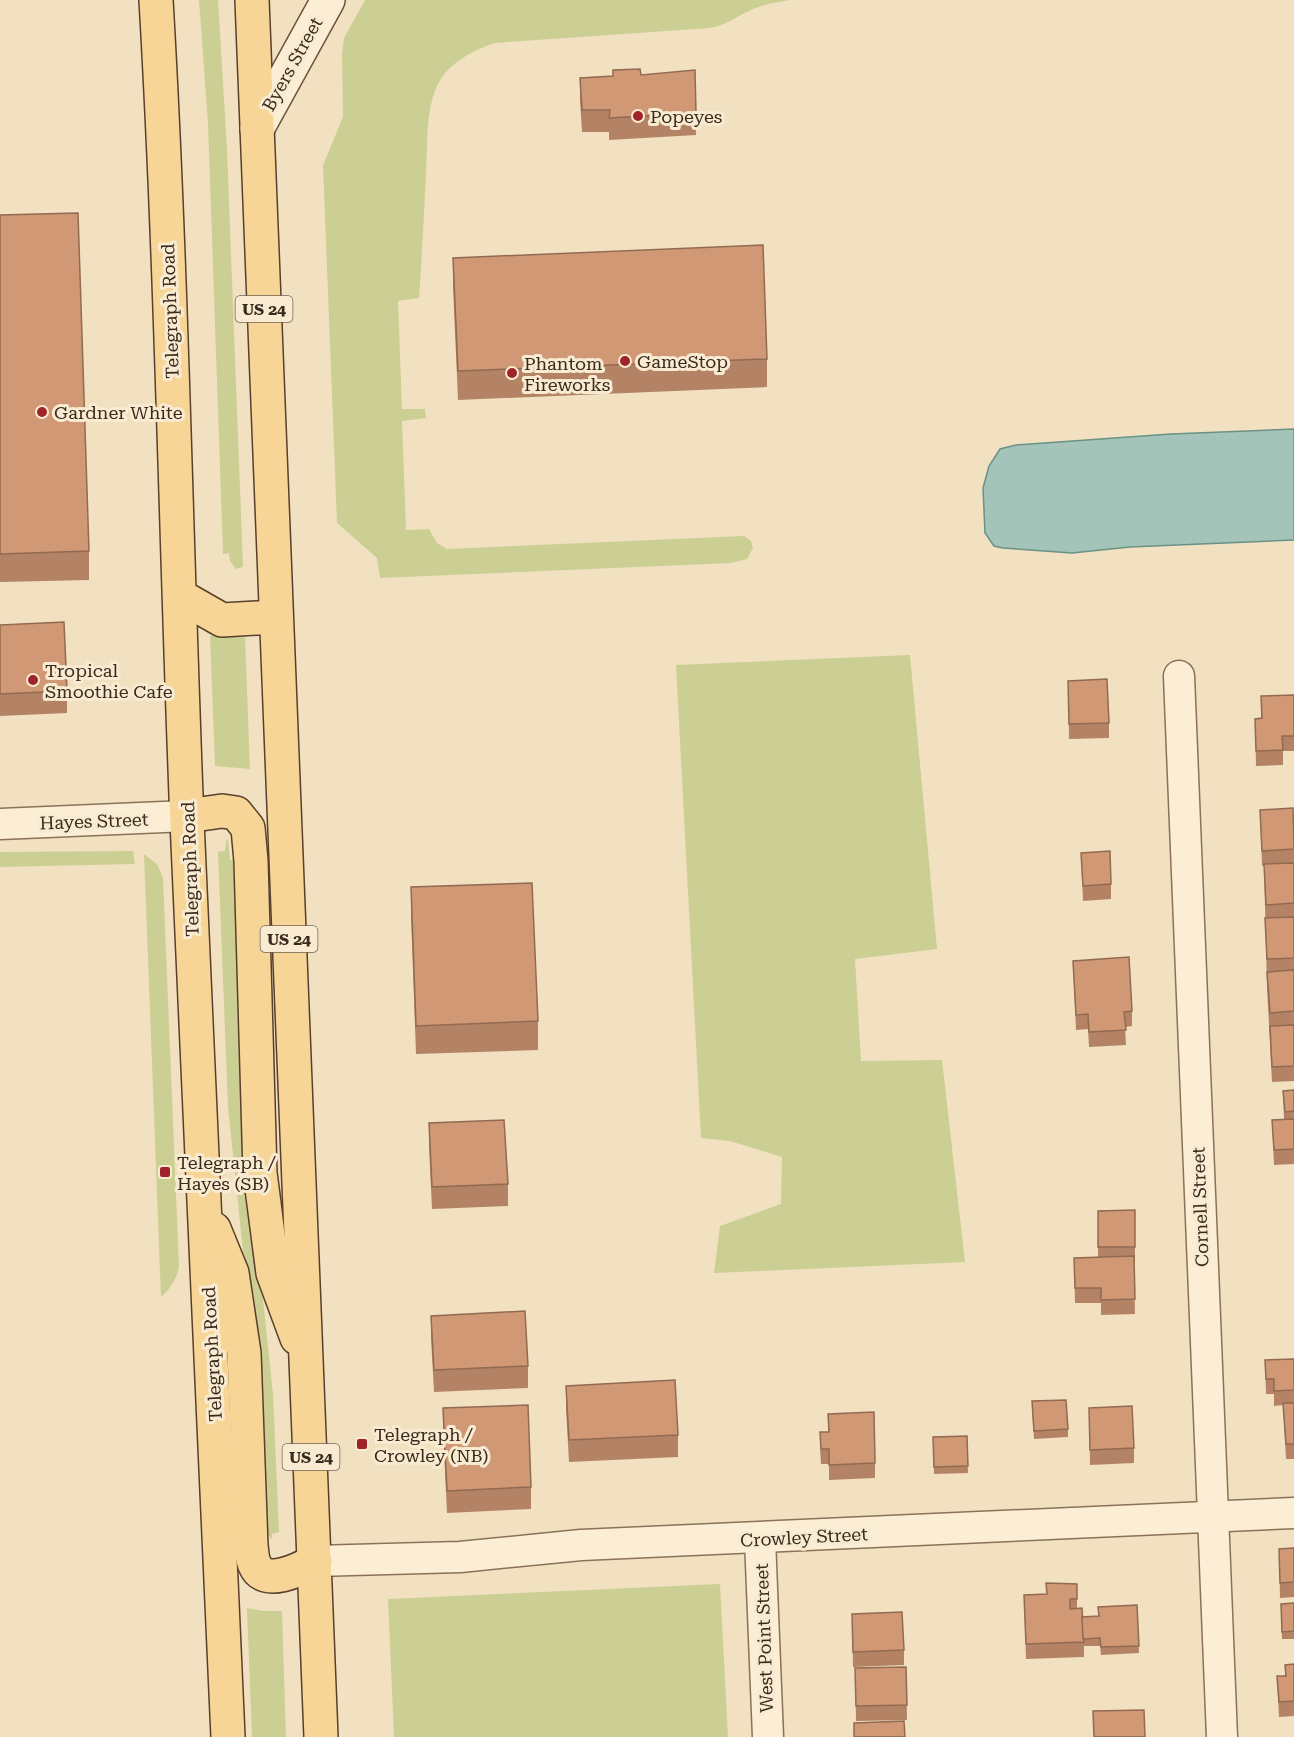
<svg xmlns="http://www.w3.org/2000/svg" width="1294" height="1737" viewBox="0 0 1294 1737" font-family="'Roboto Serif',serif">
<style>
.green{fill:#cbcf94}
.water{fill:#a4c3b9;stroke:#6a9286;stroke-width:1.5}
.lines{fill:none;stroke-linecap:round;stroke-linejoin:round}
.street-casing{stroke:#8b7157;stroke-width:33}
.secondary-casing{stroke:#6d523b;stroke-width:36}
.primary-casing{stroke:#593f2c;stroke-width:36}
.street{stroke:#fbeed5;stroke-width:30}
.secondary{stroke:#fbeed5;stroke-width:33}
.primary{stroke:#f6d597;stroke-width:33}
.wall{fill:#b48365}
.building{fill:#d19875;stroke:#926a52;stroke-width:1.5}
.poi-dot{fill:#9e2429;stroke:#f8ebd1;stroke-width:2}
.labels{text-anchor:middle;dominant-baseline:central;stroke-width:6;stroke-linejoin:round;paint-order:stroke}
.shield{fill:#f8ebd1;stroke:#736453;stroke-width:1.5}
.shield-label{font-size:16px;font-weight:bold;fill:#3a2a1d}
.street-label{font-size:18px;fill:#3a2a1d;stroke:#f8ebd1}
.poi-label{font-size:18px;fill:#3a2a1d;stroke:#f8ebd1;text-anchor:start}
</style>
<rect width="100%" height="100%" fill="#f1e1c1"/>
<!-- green -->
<g class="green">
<polygon points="199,0 218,0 227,149 243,567 236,569 230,561 229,553 223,554 208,123"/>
<path d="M365,0H790C777,2 765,4 753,9C738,15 726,26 710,28L495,43C474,50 450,62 439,82C425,108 428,144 426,173C424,215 422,256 419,298L398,301L402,409H425L426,418L402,421L406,530L429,529L437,543L447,549L744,536L751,541L753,548L747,559L731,563L380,578L377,558L337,523L323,165L343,117L342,55L344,38Z"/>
<polygon points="210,636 245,637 250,769 215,766"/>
<polygon points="910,655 937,949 855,959 861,1061 942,1060 965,1262 714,1273 720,1226 781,1204 782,1157 730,1141 701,1138 676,665"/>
<polygon points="228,839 230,860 238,860 249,1167 273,1394 279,1532 272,1534 272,1539 267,1534 254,1356 228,1107 218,852 225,851 226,841"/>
<polygon points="133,851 135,864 0,867 0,852"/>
<path d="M144,854L157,864L163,878L179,1267C176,1280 171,1288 161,1297Z"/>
<polygon points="720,1584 728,1737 394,1737 388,1599"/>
<polygon points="247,1608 263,1611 282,1611 286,1737 252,1737"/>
</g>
<!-- water -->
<polygon class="water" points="1294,429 1294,540 1130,547 1072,553 1003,548 994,546 985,533 983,488 989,466 1000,449 1016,445 1171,434"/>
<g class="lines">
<defs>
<g id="street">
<polyline points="1179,676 1222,1737"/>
<polyline points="0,824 187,816"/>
<polyline points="760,1539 768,1737"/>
<polyline points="315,1561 460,1557 581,1545 1294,1513"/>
</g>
<polyline id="secondary" points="257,129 328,0"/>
<g id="primary">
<path d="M156,0C172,273 176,547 187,821C200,1126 217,1431 228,1737"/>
<polyline points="252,0 321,1737"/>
<polyline points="180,596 222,620 275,617"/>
<polyline points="187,816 222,811 236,813 248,828 251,861 260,1173 273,1273 297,1338"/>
<path d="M214,1229L232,1273L244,1353L251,1546C252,1552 252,1560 255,1565C264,1588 301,1569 315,1561"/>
</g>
</defs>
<!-- street casing -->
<use href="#street" class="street-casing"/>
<!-- secondary casing -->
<use href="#secondary" class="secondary-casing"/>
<!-- primary casing -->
<use href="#primary" class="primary-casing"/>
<!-- street -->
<use href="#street" class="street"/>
<!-- secondary -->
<use href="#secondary" class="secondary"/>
<!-- primary -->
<use href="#primary" class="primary"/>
</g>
<!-- wall -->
<g class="wall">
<polygon points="695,70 696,135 609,140 609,132 582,132 580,100 580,78 641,75"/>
<polygon points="0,215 89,551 89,580 0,582"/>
<polygon points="453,258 767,359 767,387 458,400 453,287"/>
<polygon points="0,625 67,691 67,713 0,716"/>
<polygon points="1068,681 1109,723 1109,738 1069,739"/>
<polygon points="1294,695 1294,751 1283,751 1283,765 1256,766 1255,719 1261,718 1261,696"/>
<polygon points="1260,810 1294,819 1294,1081 1272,1082 1267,987 1264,866 1262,866"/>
<polygon points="1081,853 1111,884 1111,899 1083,901"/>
<polygon points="411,887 538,1021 538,1050 416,1054 411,916"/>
<polygon points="1073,961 1132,1011 1132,1026 1125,1027 1126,1045 1089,1047 1088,1029 1076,1030"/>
<polygon points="1294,1090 1294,1164 1274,1165 1272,1120 1284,1119 1283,1091"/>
<polygon points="429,1123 508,1184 508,1206 432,1209 429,1146"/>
<polygon points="1135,1210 1135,1262 1134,1262 1135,1314 1101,1315 1101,1303 1075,1303 1074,1258 1098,1257 1098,1211"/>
<polygon points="431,1316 528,1366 528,1388 434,1392 431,1338"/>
<polygon points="1294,1359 1294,1459 1286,1459 1283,1405 1274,1406 1274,1394 1266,1394 1265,1360"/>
<polygon points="566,1386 678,1435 678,1457 569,1462 566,1408"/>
<polygon points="443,1408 531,1487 531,1509 447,1513 443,1430"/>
<polygon points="1089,1408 1134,1448 1134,1463 1090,1465"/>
<polygon points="1032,1409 1068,1429 1068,1437 1034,1439"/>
<polygon points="828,1414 875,1463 875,1478 829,1480 829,1464 821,1464 820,1447 820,1432 828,1432"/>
<polygon points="967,1436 968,1473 934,1474 933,1437"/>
<polygon points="1294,1548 1294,1597 1280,1598 1279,1549"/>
<polygon points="1077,1584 1077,1609 1082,1617 1098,1616 1137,1605 1139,1653 1101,1655 1100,1646 1084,1646 1084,1657 1026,1659 1024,1595 1046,1594"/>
<polygon points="1294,1603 1294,1639 1282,1639 1281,1604"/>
<polygon points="852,1614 904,1650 904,1665 853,1667"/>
<polygon points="1294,1664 1294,1716 1279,1717 1277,1676 1285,1676 1285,1665"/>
<polygon points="906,1667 907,1720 856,1721 855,1668"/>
</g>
<!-- building -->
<g class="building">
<polygon points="640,69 641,75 695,70 696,113 609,118 610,110 582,110 580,78 613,76 613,70"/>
<polygon points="78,213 89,551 0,554 0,215"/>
<polygon points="763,245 767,359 458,371 453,258"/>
<polygon points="64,622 67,691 0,694 0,625"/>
<polygon points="1107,679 1109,723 1069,724 1068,681"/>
<polygon points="1294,695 1294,736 1282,736 1283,750 1256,751 1255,719 1262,718 1261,696"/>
<polygon points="1293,808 1294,849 1262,851 1260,810"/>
<polygon points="1110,851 1111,884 1083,886 1081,853"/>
<polygon points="1294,863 1294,903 1266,905 1264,864"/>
<polygon points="532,883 538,1021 416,1026 411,887"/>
<polygon points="1294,917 1294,958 1267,959 1265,918"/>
<polygon points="1129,957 1132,1011 1124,1012 1126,1030 1089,1032 1088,1014 1076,1015 1073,961"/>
<polygon points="1294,970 1294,1011 1270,1013 1267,972"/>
<polygon points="1294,1025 1294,1066 1272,1067 1270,1026"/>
<polygon points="1294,1090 1294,1111 1285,1112 1283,1091"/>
<polygon points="1294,1119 1294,1149 1274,1150 1272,1120"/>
<polygon points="504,1120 508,1184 432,1187 429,1123"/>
<polygon points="1135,1210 1135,1247 1098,1247 1098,1211"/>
<polygon points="1134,1256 1135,1299 1101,1300 1101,1288 1075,1288 1074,1258"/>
<polygon points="525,1311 528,1366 434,1370 431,1316"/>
<polygon points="1294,1359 1294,1390 1274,1391 1274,1379 1266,1379 1265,1360"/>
<polygon points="675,1380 678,1435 569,1440 566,1386"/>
<polygon points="1066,1400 1068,1429 1034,1431 1032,1401"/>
<polygon points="1283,1403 1294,1403 1294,1444 1286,1444"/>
<polygon points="528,1405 531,1487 447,1491 443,1408"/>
<polygon points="1132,1406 1134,1448 1090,1450 1089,1408"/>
<polygon points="874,1412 875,1463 829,1465 829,1449 821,1449 820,1432 829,1432 828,1414"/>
<polygon points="967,1436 968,1466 934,1467 933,1437"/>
<polygon points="1294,1548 1294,1582 1280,1583 1279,1549"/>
<polygon points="1046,1583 1077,1584 1077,1599 1070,1599 1070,1609 1082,1608 1084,1642 1026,1644 1024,1595 1047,1594"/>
<polygon points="1294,1603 1294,1631 1282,1632 1281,1604"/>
<polygon points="1137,1605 1139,1646 1101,1647 1100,1638 1083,1639 1082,1617 1099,1616 1098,1607"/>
<polygon points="902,1612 904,1650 853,1652 852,1614"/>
<polygon points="1294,1664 1294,1701 1279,1702 1277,1676 1286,1676 1285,1665"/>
<polygon points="906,1667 907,1705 856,1706 855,1668"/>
<polygon points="1144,1710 1145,1737 1094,1737 1093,1711"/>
<polygon points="904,1721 905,1737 854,1737 854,1723"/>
</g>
<!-- markers -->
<g class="poi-dot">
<circle cx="638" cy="116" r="6"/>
<circle cx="625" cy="361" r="6"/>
<circle cx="512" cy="373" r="6"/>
<circle cx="42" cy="412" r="6"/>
<circle cx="33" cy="680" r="6"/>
<rect x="159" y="1166" width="12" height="12" rx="3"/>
<rect x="356" y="1438" width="12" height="12" rx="3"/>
</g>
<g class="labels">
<!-- shield labels -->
<g class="shield">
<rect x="235.5" y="296" width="57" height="26" rx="4.5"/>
<rect x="260.5" y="926" width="57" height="26" rx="4.5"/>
<rect x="282.5" y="1444" width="57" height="26" rx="4.5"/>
</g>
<g class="shield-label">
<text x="264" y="309">US 24</text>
<text x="289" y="939">US 24</text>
<text x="311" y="1457">US 24</text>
</g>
<!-- street labels -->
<g class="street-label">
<text transform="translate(292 64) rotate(-61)">Byers Street</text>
<text transform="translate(170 311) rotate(-92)">Telegraph Road</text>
<text transform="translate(94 821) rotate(-2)">Hayes Street</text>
<text transform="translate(190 869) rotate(-92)">Telegraph Road</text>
<text transform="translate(1200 1207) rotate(-92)">Cornell Street</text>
<text transform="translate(212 1354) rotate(-93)">Telegraph Road</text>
<text transform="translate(804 1537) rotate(-3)">Crowley Street</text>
<text transform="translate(764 1638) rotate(-92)">West Point Street</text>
</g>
<!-- poi labels -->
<g class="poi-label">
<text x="650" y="116">Popeyes</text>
<text x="637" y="361">GameStop</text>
<text x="524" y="363">Phantom<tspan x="524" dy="21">Fireworks</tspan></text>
<text x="54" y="412">Gardner White</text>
<text x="45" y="670">Tropical<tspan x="45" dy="21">Smoothie Cafe</tspan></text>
<text x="177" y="1162">Telegraph /<tspan x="177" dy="21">Hayes (SB)</tspan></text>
<text x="374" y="1434">Telegraph /<tspan x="374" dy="21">Crowley (NB)</tspan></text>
</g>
</g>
</svg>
